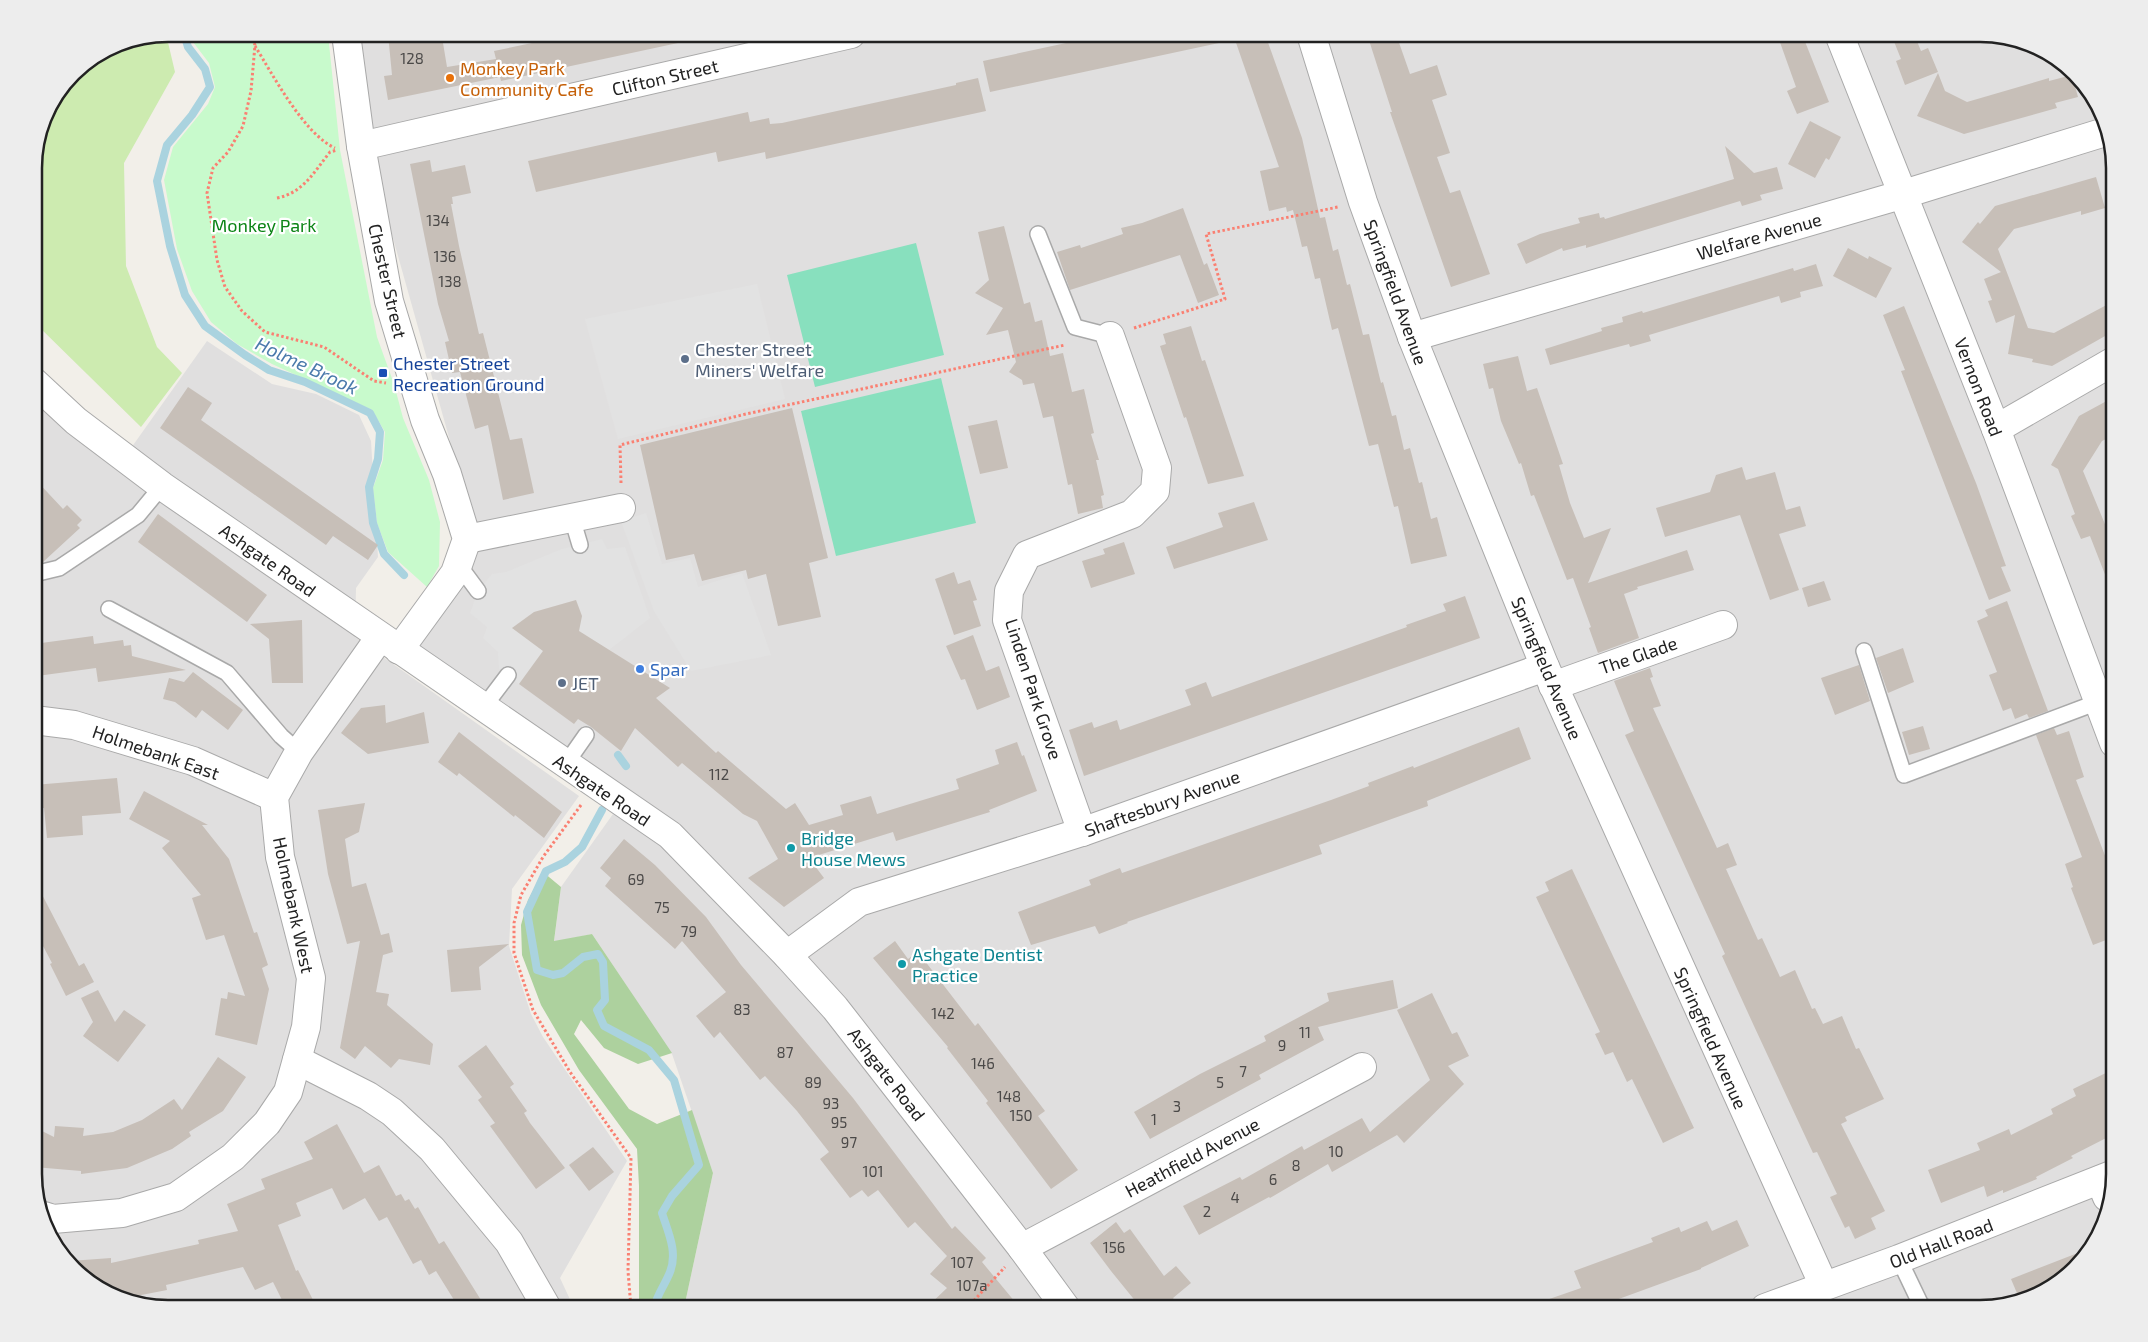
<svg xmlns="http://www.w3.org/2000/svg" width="2148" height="1342" viewBox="0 0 2148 1342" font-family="'Exo 2',sans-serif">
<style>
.residential{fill:#e0dfdf}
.grass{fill:#cdebb0}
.forest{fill:#add19e}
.park{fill:#c8facc}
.pitch{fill:#88e0be}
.parking{fill:#e2e2e2}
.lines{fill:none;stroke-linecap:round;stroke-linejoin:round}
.stream{stroke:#aad3df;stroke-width:8}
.building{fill:#c7bfb8}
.service-casing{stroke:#a9a9a9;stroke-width:18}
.minor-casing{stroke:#a9a9a9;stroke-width:30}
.tertiary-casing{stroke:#a9a9a9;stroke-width:30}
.path{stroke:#fa8072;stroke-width:3;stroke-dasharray:2.5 2.5;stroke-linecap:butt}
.service{stroke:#fff;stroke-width:15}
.minor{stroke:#fff;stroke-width:28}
.tertiary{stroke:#fff;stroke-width:28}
.food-dot{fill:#e8710a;stroke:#fff;stroke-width:2}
.service-dot{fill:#5c6f8a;stroke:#fff;stroke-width:2}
.transit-dot{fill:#1a4fb4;stroke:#fff;stroke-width:2}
.shop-dot{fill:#3f7fe0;stroke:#fff;stroke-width:2}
.culture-dot{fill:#0f9aa8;stroke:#fff;stroke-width:2}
.labels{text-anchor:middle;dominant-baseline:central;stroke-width:4.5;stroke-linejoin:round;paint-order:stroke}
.number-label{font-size:15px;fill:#4b4948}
.food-label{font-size:18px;fill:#c56008;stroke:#fff;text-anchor:start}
.street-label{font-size:18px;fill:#222;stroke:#fff}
.park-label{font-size:18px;fill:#0c8416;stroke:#fff}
.service-label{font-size:18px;fill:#4e5e75;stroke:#fff;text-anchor:start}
.transit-label{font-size:18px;fill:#164399;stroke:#fff;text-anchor:start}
.shop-label{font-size:18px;fill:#366cbe;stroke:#fff;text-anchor:start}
.culture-label{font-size:18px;fill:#0d838f;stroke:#fff;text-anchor:start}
.water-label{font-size:19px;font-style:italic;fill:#4a7aab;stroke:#fff}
.rim{fill:none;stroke:#222;stroke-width:2.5}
</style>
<rect width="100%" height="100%" fill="#f2efe9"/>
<!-- residential -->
<g class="residential">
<polygon points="354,34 1980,34 2054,56 2096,101 2114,168 2114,1174 2092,1248 2047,1290 1980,1308 684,1308 713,1173 672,1054 592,934 554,942 561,887 613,814 407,662 479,544 380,192"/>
<polygon points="207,341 272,384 316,394 359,415 371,441 378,557 356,588 355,637 579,796 512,889 509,946 531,1014 543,1037 627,1161 560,1278 574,1308 168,1308 94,1286 52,1241 34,1182 34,395 119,465"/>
</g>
<!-- grass -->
<polygon class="grass" points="166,34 175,72 124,163 126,266 157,347 182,373 141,427 34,322 34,160 47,109 73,73 117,44"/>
<!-- forest -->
<polygon class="forest" points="543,872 561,887 554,941 592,934 672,1053 638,1064 604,1048 581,1020 574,1034 629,1109 657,1124 692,1110 713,1173 684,1308 639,1308 639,1186 637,1149 579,1070 541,1005 522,955 521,925 528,900"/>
<!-- park -->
<polygon class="park" points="192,34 328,34 340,150 377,337 394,384 403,418 429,480 440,522 439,566 427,587 388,552 377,523 373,488 383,460 385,432 372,410 272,364 237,344 211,322 192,291 177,249 164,180 173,147 208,104 215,87 209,63 193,42"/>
<!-- pitch -->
<g class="pitch">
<polygon points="916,243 944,355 815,387 787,275"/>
<polygon points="941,378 976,523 836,556 801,411"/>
</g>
<!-- parking -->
<g class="parking">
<polygon points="757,284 785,399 618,439 585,319"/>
<polygon points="646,513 662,564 690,558 698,587 742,573 771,655 691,671 654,611 621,521"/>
<polygon points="602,539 607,549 625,547 650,618 609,650 579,631 582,616 576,600 534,612 516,625 518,632 549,642 519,684 499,669 498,652 483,638 487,627 470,613 478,591 492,574 506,572 562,549"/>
</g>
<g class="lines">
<!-- stream -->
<g class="stream">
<polyline points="184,34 188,47 205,69 210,87 192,115 167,145 157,181 170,246 185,295 205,326 245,355 269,370 305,382 370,413 380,432 378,459 369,487 373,523 384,554 404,575"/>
<polyline points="618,755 626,766"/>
<path d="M602,810L582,847L565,862L546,871L527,912L537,970L553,975L563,973L583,957L598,954L603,962L605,1000L597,1010L604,1026L649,1050L674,1080L699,1165L672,1196L662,1213C668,1232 678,1252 670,1272C665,1285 657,1294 654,1308"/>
</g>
</g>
<!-- building -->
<g class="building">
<polygon points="388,34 420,34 421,39 442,37 447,67 496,59 494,51 575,34 677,34 678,43 501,81 500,77 388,100 384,76 392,75"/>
<polygon points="1108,34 1218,34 1219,43 990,92 983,61"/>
<polygon points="1233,34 1265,34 1302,138 1320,218 1325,217 1333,251 1338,249 1347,285 1350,284 1363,335 1369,334 1381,383 1383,382 1392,416 1396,415 1404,450 1410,448 1419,483 1422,482 1431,519 1437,517 1447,556 1411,564 1398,506 1394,507 1378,444 1369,446 1338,328 1332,330 1320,278 1315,279 1307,246 1302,247 1293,210 1287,212 1286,207 1269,211 1260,171 1279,167"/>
<polygon points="1367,34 1396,34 1410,74 1437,65 1447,95 1432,100 1450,153 1437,157 1450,193 1460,190 1490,274 1451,287 1390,112 1392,112"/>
<polygon points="1777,34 1802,34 1829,102 1797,114 1787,91 1796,87"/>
<polygon points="1891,34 1914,34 1921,51 1928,48 1938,72 1905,85 1896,61 1901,59"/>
<polygon points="1938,73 1945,91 1967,102 2049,78 2049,81 2072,75 2078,97 2055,103 2057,108 1964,134 1917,116"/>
<polygon points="978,78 986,111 766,159 765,152 718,162 716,152 536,192 528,161 748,112 750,122 769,118 770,124 782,123 956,85 956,83"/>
<polygon points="1810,121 1841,137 1829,160 1826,158 1815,178 1788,164"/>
<polygon points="1725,146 1754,173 1777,167 1783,189 1760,195 1762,200 1742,206 1740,201 1586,248 1586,245 1563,251 1562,248 1526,264 1517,244 1540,234 1580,223 1578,218 1599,213 1600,218 1604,217 1605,219 1734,179"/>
<polygon points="430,160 432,172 465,165 471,193 452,197 453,204 451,204 459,246 479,334 483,333 510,440 522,438 534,493 503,500 488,425 475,429 460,372 452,373 445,342 449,341 438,304 410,164"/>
<polygon points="2096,177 2105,208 2081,215 2081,211 2014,229 1998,249 2028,328 2054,333 2114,301 2114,331 2052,366 2032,362 2033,359 2008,354 2015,315 1996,323 1988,301 1992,300 1984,279 2001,272 1962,242 1978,222 1980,224 1995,206"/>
<polygon points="1183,208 1204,265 1207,263 1219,295 1198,303 1180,255 1070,290 1057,252 1080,245 1081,248 1123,234 1121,228 1142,223"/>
<polygon points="1004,226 1024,304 1030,302 1035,322 1042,320 1050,356 1063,353 1072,392 1084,389 1094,433 1091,434 1099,460 1096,460 1104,495 1101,496 1103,508 1078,514 1072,484 1068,485 1053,416 1043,418 1034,383 1023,385 1022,380 1009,372 1016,362 1008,330 986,335 1003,308 975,293 989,280 978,232"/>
<polygon points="1848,248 1868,259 1869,256 1892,268 1876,298 1833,276"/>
<polygon points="1816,264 1823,286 1800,292 1801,297 1781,303 1779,296 1649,335 1651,341 1630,347 1629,344 1550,365 1545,349 1602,331 1601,328 1623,322 1622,317 1642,311 1643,313 1793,268 1794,271"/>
<polygon points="1904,306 1976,483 2006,566 2001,567 2011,591 1989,600 1901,371 1905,370 1883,315"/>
<polygon points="1191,326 1202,361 1205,360 1244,476 1208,484 1186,417 1184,418 1160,346 1166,344 1163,334"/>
<polygon points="1518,356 1527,391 1537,388 1563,464 1559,465 1570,503 1584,538 1611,528 1588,583 1687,550 1694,570 1637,587 1638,589 1624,594 1639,638 1598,653 1589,628 1591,627 1573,578 1567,580 1534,495 1531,496 1521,463 1519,464 1501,421 1493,388 1489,389 1483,364"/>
<polygon points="188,387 212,403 201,420 378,545 368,560 333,536 326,545 160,428"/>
<polygon points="2114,397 2114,435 2102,441 2083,471 2114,546 2113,595 2090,536 2081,539 2071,516 2075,514 2058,469 2051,465 2079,416"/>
<polygon points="792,408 828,558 809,563 821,617 778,626 766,574 748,579 746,570 702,581 694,554 666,560 640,445"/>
<polygon points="997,420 1008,468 980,474 968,426"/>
<polygon points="1742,467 1746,480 1775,472 1786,510 1800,506 1806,526 1779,534 1799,590 1770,600 1740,515 1665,537 1656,508 1710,492 1716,475"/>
<polygon points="34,478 63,509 67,505 82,520 77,525 80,528 43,562 34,564"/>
<polygon points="1254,502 1268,540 1174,569 1166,547 1223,527 1218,513"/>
<polygon points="158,514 267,595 247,622 138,542"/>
<polygon points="1124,542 1135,574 1091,588 1082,561 1105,554 1103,549"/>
<polygon points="954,572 958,584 970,580 977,600 973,601 981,626 954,635 935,579"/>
<polygon points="1824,581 1831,600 1808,607 1802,588"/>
<polygon points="1465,596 1480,638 1084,776 1069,730 1092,722 1094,728 1117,720 1120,730 1191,705 1185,690 1206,682 1212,697 1407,627 1406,625 1446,611 1443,604"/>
<polygon points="576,600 582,616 579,631 670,688 656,698 716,753 718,751 786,809 795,803 809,825 843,815 840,805 871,796 877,814 959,789 956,779 999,764 995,750 1017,742 1022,756 1024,755 1037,791 989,810 990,812 896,841 893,832 809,858 824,878 784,907 748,878 778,859 757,821 743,814 682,763 678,767 635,728 621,751 591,727 578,719 574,724 519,684 543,651 512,628 534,612"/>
<polygon points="2007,601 2048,711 2029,718 2027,714 2015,719 2011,708 2003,711 1989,675 1997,672 1977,621 1988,616 1985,610"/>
<polygon points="302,620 303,683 272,683 269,639 250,624"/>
<polygon points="973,635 986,671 999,666 1010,697 977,710 965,679 961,680 946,646"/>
<polygon points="93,636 94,644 123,640 124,646 131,645 132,656 186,670 98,682 96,668 37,676 34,644"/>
<polygon points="1903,648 1914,682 1888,693 1876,658"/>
<polygon points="1859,665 1870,701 1835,715 1821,678"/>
<polygon points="1650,668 1653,677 1650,678 1661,706 1653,708 1717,848 1728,843 1737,865 1726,869 1758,940 1762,938 1780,977 1795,970 1812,1009 1815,1008 1823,1024 1842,1016 1856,1049 1859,1048 1884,1099 1845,1117 1847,1121 1841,1124 1885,1211 1871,1218 1876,1229 1855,1239 1849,1226 1845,1228 1830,1197 1837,1194 1817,1152 1813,1153 1754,1026 1722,956 1725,954 1625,735 1634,731 1614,681"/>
<polygon points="193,672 243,710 228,730 202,710 196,718 175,702 163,699 169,678 184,682"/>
<polygon points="385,705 386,723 424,712 429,743 368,754 341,733 361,708"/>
<polygon points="1923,726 1930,749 1909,755 1902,732"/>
<polygon points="1519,727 1531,759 1427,801 1428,806 1319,845 1322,854 1127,922 1128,923 1099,934 1095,926 1031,945 1018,912 1091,885 1089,880 1120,868 1122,873 1331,800 1369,786 1368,783 1413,766 1414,768"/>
<polygon points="2054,728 2057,735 2069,731 2084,777 2076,780 2114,879 2114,937 2093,945 2071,888 2073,887 2065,864 2082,857 2036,735"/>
<polygon points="459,732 562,812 544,838 515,815 514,817 459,773 457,776 438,762"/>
<polygon points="117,778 121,813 82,816 83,835 47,838 44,808 34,809 34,785"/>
<polygon points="144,791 208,825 202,825 229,859 254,933 257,932 268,965 262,968 269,989 257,1045 215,1035 221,998 227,999 228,992 245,996 224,935 206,940 192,898 201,895 162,848 170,841 129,819"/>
<polygon points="365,803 359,832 345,839 352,887 366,883 381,935 389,933 393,952 383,955 376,992 389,994 387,1005 433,1044 430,1065 399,1059 391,1068 365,1046 355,1059 340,1048 360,941 347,944 328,874 318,810"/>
<polygon points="624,839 655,865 706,917 741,965 853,1098 952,1229 955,1226 986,1258 982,1262 1020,1308 926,1308 947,1288 930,1274 947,1256 915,1222 908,1228 878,1190 868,1197 862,1190 850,1198 820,1159 829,1152 797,1111 765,1076 760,1080 720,1032 714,1038 696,1016 726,992 682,941 675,949 605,886 611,878 600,868"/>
<polygon points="1572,869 1694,1128 1663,1143 1632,1079 1627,1082 1613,1052 1605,1055 1595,1034 1600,1032 1536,897 1549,891 1545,882"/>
<polygon points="34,879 79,966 84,963 94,982 66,996 50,964 52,963 34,929"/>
<polygon points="895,941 908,959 918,952 975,1026 978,1023 1045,1111 1038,1116 1078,1170 1051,1189 986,1103 988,1101 947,1048 948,1047 873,958"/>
<polygon points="509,944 479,967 481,990 451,992 447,950"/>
<polygon points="1393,980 1398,1008 1318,1027 1324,1040 1259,1075 1261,1079 1150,1139 1134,1112 1200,1074 1266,1041 1264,1036 1329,1001 1327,993"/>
<polygon points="98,990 115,1022 124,1010 146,1025 118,1062 83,1036 93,1022 81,998"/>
<polygon points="1432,993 1452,1034 1457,1032 1469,1056 1448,1066 1464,1084 1404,1143 1397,1135 1332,1172 1328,1164 1270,1198 1269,1197 1199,1235 1183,1206 1240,1177 1242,1180 1302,1146 1304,1150 1362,1118 1370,1132 1430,1080 1397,1010"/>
<polygon points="486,1045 514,1084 510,1087 527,1111 524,1113 530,1123 565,1168 536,1189 490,1126 495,1123 478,1100 482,1097 458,1066"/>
<polygon points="218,1057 246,1077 223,1111 189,1132 191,1136 172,1149 127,1168 81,1174 81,1171 34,1167 34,1127 54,1137 55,1126 84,1128 83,1136 113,1132 142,1120 174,1099 182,1110"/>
<polygon points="2114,1069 2114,1134 2071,1156 2073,1158 2036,1177 2037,1179 2003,1193 2003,1190 1987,1197 1984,1186 1941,1203 1928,1170 1980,1150 1977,1143 2009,1129 2011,1135 2053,1114 2051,1109 2076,1096 2073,1089"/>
<polygon points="337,1124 364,1173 379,1165 396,1196 401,1194 405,1201 409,1199 415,1209 418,1207 439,1244 444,1241 486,1308 459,1308 436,1271 429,1275 421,1260 413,1264 387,1217 379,1221 365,1198 343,1210 332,1188 296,1203 301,1216 278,1225 296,1271 298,1270 317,1308 286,1308 273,1282 255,1290 243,1267 166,1285 167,1290 131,1297 94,1286 70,1261 111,1258 111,1263 199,1244 198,1240 238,1231 227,1204 265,1189 261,1179 313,1159 304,1142"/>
<polygon points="593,1147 614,1172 589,1191 569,1165"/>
<polygon points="1737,1220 1749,1246 1701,1268 1701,1269 1594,1308 1533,1308 1532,1305 1581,1288 1574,1271 1653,1242 1651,1238 1679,1227 1681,1232 1707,1221 1712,1231"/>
<polygon points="1116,1222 1124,1233 1130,1229 1164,1276 1176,1266 1191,1283 1173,1298 1180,1308 1141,1308 1111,1271 1090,1243"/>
<polygon points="2088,1249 2089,1251 2047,1290 2019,1298 2011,1279"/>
</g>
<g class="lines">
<defs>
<g id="service">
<polyline points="1038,234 1075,327 1110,336"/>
<polyline points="572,518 580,545"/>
<polyline points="458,564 478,591"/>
<polyline points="34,574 59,568 138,515 162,486"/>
<polyline points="109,609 227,673 281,736 299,752"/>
<polyline points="1864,651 1904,775 2098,702"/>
<polyline points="483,708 508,675"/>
<polyline points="565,765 586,735"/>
<polyline points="1899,1259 1921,1305 1927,1308"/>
</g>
<g id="minor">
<polyline points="346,34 361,146 389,301 425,420 447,474 467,539 455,573 399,650"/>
<polyline points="1311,34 1363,202 1412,337 1545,667 1824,1286"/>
<polyline points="1839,34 1996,429 2114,743"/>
<polyline points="361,146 851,34"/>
<polyline points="1412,337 1904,194 2105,132"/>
<polyline points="1996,429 2114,361"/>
<polyline points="467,539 621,508"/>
<polyline points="1553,686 1723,625"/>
<polyline points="34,720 74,725 193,761 274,797"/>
<polyline points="1082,832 1007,620 1009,591 1027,555 1132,514 1155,491 1157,468 1110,336"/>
<polyline points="787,955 859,902 1082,832 1545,667"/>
<polyline points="297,1060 368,1096 392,1112 432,1149 509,1242 547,1308"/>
<polyline points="2100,1180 2107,1197"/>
<polyline points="44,1216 53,1219 122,1213 176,1197 233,1157 267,1123 288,1092 306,1027 311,978 280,857 274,797 299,752 380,637"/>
<polyline points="1022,1248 1362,1067"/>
</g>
<g id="tertiary">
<polyline points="34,382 76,421 162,486 670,835 787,955 835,1008 1022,1248 1066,1308"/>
<polyline points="1765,1308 1899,1259 2114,1174"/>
</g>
</defs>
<!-- service casing -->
<use href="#service" class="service-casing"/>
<!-- minor casing -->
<use href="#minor" class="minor-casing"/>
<!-- tertiary casing -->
<use href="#tertiary" class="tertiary-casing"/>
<!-- path -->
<g class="path">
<polyline points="250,34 255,45 251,91 243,126 228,152 213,168 207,193 217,260 225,287 242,311 265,332 324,347 374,381 386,383"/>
<path d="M255,46C273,75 304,134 335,148"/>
<path d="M277,198C303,193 314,172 330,152L337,150"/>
<polyline points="1134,328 1225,299 1206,234 1338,207"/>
<polyline points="621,483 620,445 746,414 1065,345"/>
<polyline points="581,805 543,857 521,895 514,923 514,953 533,1010 570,1072 631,1158 628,1271 631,1308"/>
<polyline points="967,1308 1005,1267"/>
</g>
<!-- service -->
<use href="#service" class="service"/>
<!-- minor -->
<use href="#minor" class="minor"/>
<!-- tertiary -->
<use href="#tertiary" class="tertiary"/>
</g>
<!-- markers -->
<circle class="food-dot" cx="450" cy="78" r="5"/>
<g class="service-dot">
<circle cx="685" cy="359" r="5"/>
<circle cx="562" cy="683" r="5"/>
</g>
<rect class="transit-dot" x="378" y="368" width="10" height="10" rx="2.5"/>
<circle class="shop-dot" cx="640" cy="669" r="5"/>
<g class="culture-dot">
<circle cx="791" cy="848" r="5"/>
<circle cx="902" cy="964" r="5"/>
</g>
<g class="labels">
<!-- number labels -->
<g class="number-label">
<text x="412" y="58">128</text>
<text x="438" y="220">134</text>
<text x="445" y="256">136</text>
<text x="450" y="281">138</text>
<text x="719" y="774">112</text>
<text x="636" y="879">69</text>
<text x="662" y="907">75</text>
<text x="689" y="931">79</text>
<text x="742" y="1009">83</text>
<text x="943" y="1013">142</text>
<text x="1305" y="1032">11</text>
<text x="1282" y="1045">9</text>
<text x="785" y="1052">87</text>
<text x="983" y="1063">146</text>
<text x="1243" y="1071">7</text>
<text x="813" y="1082">89</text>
<text x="1220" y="1082">5</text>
<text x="1009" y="1096">148</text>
<text x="831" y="1103">93</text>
<text x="1177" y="1106">3</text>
<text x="1021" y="1115">150</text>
<text x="1154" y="1119">1</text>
<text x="839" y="1122">95</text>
<text x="849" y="1142">97</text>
<text x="1336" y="1151">10</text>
<text x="1296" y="1165">8</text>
<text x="873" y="1171">101</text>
<text x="1273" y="1179">6</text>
<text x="1235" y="1197">4</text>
<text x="1207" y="1211">2</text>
<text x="1114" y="1247">156</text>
<text x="962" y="1262">107</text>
<text x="972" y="1285">107a</text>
</g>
<!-- food labels -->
<g class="food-label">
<text x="460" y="68">Monkey Park<tspan x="460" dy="21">Community Cafe</tspan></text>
</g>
<!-- street labels -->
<g class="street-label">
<text transform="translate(665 77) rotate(-13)">Clifton Street</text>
<text transform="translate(1759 236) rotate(-16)">Welfare Avenue</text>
<text transform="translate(388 281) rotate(77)">Chester Street</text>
<text transform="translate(1396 292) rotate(70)">Springfield Avenue</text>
<text transform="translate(1979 387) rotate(69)">Vernon Road</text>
<text transform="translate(268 560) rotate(35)">Ashgate Road</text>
<text transform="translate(1638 655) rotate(-19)">The Glade</text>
<text transform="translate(1547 668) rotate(67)">Springfield Avenue</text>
<text transform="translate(1034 689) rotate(72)">Linden Park Grove</text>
<text transform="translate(156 752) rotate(19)">Holmebank East</text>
<text transform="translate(602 790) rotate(34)">Ashgate Road</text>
<text transform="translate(1162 803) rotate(-20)">Shaftesbury Avenue</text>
<text transform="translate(294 905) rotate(78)">Holmebank West</text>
<text transform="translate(1711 1038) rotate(66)">Springfield Avenue</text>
<text transform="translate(887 1074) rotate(52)">Ashgate Road</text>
<text transform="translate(1192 1157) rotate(-28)">Heathfield Avenue</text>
<text transform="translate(1941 1243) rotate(-21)">Old Hall Road</text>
</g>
<!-- park labels -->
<g class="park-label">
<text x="264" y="225">Monkey Park</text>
</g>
<!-- service labels -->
<g class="service-label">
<text x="695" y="349">Chester Street<tspan x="695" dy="21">Miners' Welfare</tspan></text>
<text x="572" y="683">JET</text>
</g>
<!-- transit labels -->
<g class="transit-label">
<text x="393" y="363">Chester Street<tspan x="393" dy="21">Recreation Ground</tspan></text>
</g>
<!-- shop labels -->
<g class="shop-label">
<text x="650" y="669">Spar</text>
</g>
<!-- culture labels -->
<g class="culture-label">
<text x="801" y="838">Bridge<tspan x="801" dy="21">House Mews</tspan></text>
<text x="912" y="954">Ashgate Dentist<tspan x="912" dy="21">Practice</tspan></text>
</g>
<!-- water labels -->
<g class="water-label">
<text transform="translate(307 365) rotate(25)">Holme Brook</text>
</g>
</g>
<!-- crop -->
<path d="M0 0H2148V1342H0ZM168 42H1980A126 126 0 0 1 2106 168V1174A126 126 0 0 1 1980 1300H168A126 126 0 0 1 42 1174V168A126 126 0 0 1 168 42Z" fill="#ededed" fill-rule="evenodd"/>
<path class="rim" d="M168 42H1980A126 126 0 0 1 2106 168V1174A126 126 0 0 1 1980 1300H168A126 126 0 0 1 42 1174V168A126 126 0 0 1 168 42Z"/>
</svg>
